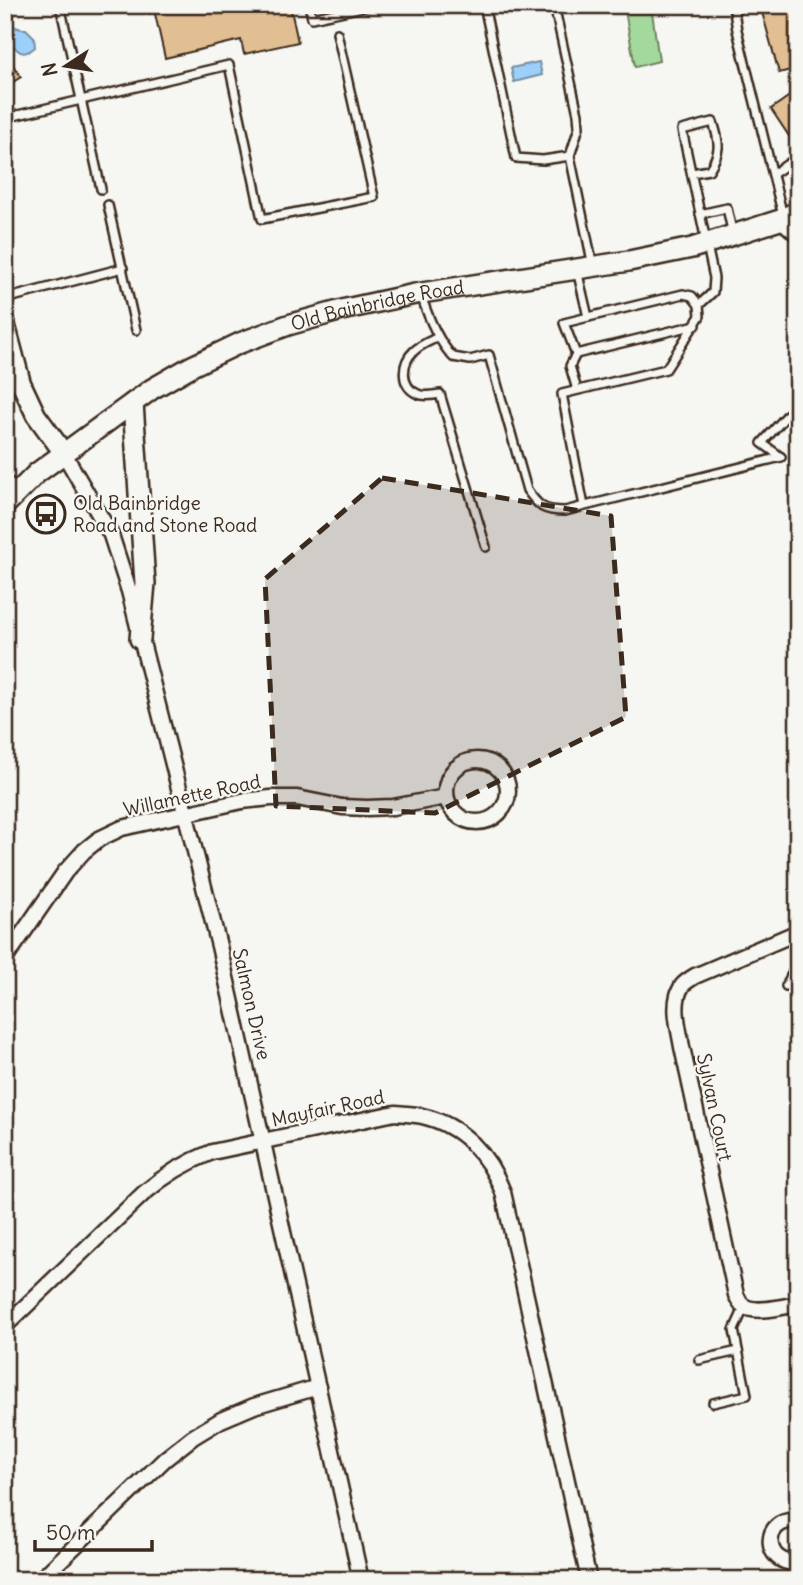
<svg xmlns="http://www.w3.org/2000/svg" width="803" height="1585" viewBox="0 0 803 1585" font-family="Delius,sans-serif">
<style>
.green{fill:#a4d99d;stroke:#70825e;stroke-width:2}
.water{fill:#9cd0fa;stroke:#758ea2;stroke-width:2}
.building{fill:#e1bf93;stroke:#3b2a1e;stroke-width:2}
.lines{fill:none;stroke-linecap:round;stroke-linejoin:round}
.service-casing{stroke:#3b2a1e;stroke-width:12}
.minor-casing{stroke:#3b2a1e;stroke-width:19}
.tertiary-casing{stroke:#3b2a1e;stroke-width:23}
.secondary-casing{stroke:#3b2a1e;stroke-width:24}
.service{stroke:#f6f6f2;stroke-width:7}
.minor{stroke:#f6f6f2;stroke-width:14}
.tertiary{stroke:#f6f6f2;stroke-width:18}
.secondary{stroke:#f6f6f2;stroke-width:19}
.marked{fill:#3b2a1e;fill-opacity:0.2;stroke:#3b2a1e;stroke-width:5;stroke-dasharray:14 9;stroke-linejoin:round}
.labels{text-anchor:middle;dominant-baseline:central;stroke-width:5;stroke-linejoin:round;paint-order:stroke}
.street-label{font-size:19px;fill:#3b2a1e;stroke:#f6f6f2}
.poi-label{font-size:19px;fill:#3b2a1e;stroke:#f6f6f2;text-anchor:start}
</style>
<rect width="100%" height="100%" fill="#f6f6f2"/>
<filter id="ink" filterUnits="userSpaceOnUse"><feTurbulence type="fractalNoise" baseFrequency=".0143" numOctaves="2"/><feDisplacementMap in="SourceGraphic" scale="14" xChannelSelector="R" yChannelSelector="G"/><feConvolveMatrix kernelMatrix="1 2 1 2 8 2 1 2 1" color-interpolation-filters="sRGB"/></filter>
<g filter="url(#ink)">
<!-- green -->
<polygon class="green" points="624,5 651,5 659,61 635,67"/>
<!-- water -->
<g class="water">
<path d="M5,24C12,24 18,30 26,29L34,37L35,47C24,57 18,53 11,42L5,40Z"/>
<polygon points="539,62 542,75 514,82 511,68"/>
</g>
<!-- building -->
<g class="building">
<polygon points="153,5 290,5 298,42 244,54 241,40 165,58"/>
<polygon points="760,5 794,5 798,19 798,68 779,73"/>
<polygon points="5,54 21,77 5,87"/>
<polygon points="798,90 798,130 789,136 771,109"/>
</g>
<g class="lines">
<defs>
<g id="service">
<polyline points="60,5 101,189"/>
<polyline points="309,5 312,18 372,5"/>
<polyline points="484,5 516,158 543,160 570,156"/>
<polyline points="554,5 578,114 579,127 570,156 593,266"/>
<polyline points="733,5 737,30 783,216"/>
<polyline points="5,118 229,65 262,219 374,197 337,33"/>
<path d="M692,173L709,170C721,152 720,143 713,122L682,130L714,278L713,292L699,305"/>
<polyline points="773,174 798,157"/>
<polyline points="108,205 136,330"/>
<polyline points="700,214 727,208 733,235"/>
<polyline points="577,270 588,317"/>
<path d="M421,295C428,317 437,340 453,357L470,360L489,355L527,490C539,507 543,511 565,511L781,457"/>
<polyline points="5,299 123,268"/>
<path d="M438,337C430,341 420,345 414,351C401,363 400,387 418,394C425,397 433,395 440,394L486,547"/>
<polyline points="576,354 696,325"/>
<polyline points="577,390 570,366 576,354 564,323 683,294 692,296 699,305 700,316 666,369 562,394 584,506"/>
<polyline points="781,457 762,443 798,403"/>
<polyline points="5,479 19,488"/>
<polyline points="786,986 798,961"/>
<polyline points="699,1360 738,1351"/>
<polyline points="713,1403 747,1395 734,1330 745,1306"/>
</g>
<g id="minor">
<polyline points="63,452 111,535 129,591 219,946 361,1580"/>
<circle cx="477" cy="791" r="31"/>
<path d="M798,932L695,976C690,979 685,982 682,986C671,1003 679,1029 682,1047L736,1295C738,1298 739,1302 742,1305C754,1315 784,1306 798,1304"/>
<polyline points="5,959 65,872 84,851 99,839 122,828 242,801 271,798 297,798 342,807 367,808 393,807 446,797"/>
<path d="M5,1326L144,1193C165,1175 187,1162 212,1152L395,1113C404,1114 413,1114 422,1116C462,1125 489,1155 503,1192L589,1580"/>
<path d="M798,1521C761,1516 762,1567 798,1562"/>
<polyline points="40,1580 165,1459 193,1437 221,1420 254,1406 318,1387"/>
</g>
<g id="tertiary">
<polyline points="783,219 798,232"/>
<polyline points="5,323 21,383 36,415 63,452"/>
</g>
<g id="secondary">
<polyline points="133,403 145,583 140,639"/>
<path id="s1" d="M5,505L37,473L152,389L192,366L240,343L288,325L346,309L415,294L629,261L692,248L783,219L798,211"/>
</g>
</defs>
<!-- service casing -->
<use href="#service" class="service-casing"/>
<!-- minor casing -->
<use href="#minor" class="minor-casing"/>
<!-- tertiary casing -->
<use href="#tertiary" class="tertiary-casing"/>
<!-- secondary casing -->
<use href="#secondary" class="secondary-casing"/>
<!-- service -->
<use href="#service" class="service"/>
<!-- minor -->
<use href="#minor" class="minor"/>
<!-- tertiary -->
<use href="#tertiary" class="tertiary"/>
<!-- secondary -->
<use href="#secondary" class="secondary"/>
</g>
</g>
<!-- marked area -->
<path class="marked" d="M382,478L611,516L626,717L435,813L276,806L265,579Z"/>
<!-- icons -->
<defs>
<symbol id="bus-ring" viewBox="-11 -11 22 22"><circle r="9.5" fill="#f6f6f2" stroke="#3b2a1e" stroke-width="1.5"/><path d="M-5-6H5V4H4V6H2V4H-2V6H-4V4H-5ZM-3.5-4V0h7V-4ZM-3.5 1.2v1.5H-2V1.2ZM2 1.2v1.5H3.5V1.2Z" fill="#3b2a1e"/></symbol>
</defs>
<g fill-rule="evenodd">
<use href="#bus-ring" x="24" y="492" width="44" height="44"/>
</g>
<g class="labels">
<!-- street labels -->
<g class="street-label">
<text stroke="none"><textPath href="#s1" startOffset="430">Old Bainbridge Road</textPath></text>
<text transform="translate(192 795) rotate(-12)">Willamette Road</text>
<text transform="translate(252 1004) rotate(77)">Salmon Drive</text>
<text transform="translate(715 1107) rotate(78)">Sylvan Court</text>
<text transform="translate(328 1108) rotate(-12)">Mayfair Road</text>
</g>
<!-- poi labels -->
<g class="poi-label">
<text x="73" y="503">Old Bainbridge<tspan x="73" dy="22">Road and Stone Road</tspan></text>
</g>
</g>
<!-- margin -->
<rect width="803" height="1585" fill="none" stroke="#f6f6f2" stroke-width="28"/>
<rect x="14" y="14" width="775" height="1557" fill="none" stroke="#3b2a1e" stroke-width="2.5" filter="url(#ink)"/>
<!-- north arrow -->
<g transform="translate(66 66) rotate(258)" stroke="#f6f6f2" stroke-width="5" paint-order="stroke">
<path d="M0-5L12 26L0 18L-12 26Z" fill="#3b2a1e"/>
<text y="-10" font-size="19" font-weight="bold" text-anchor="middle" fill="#3b2a1e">N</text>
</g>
<!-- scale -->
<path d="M35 1540v10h117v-10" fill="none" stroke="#3b2a1e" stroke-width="3.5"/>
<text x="46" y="1540" font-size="21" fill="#3b2a1e" stroke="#f6f6f2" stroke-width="5" paint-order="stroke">50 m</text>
</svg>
